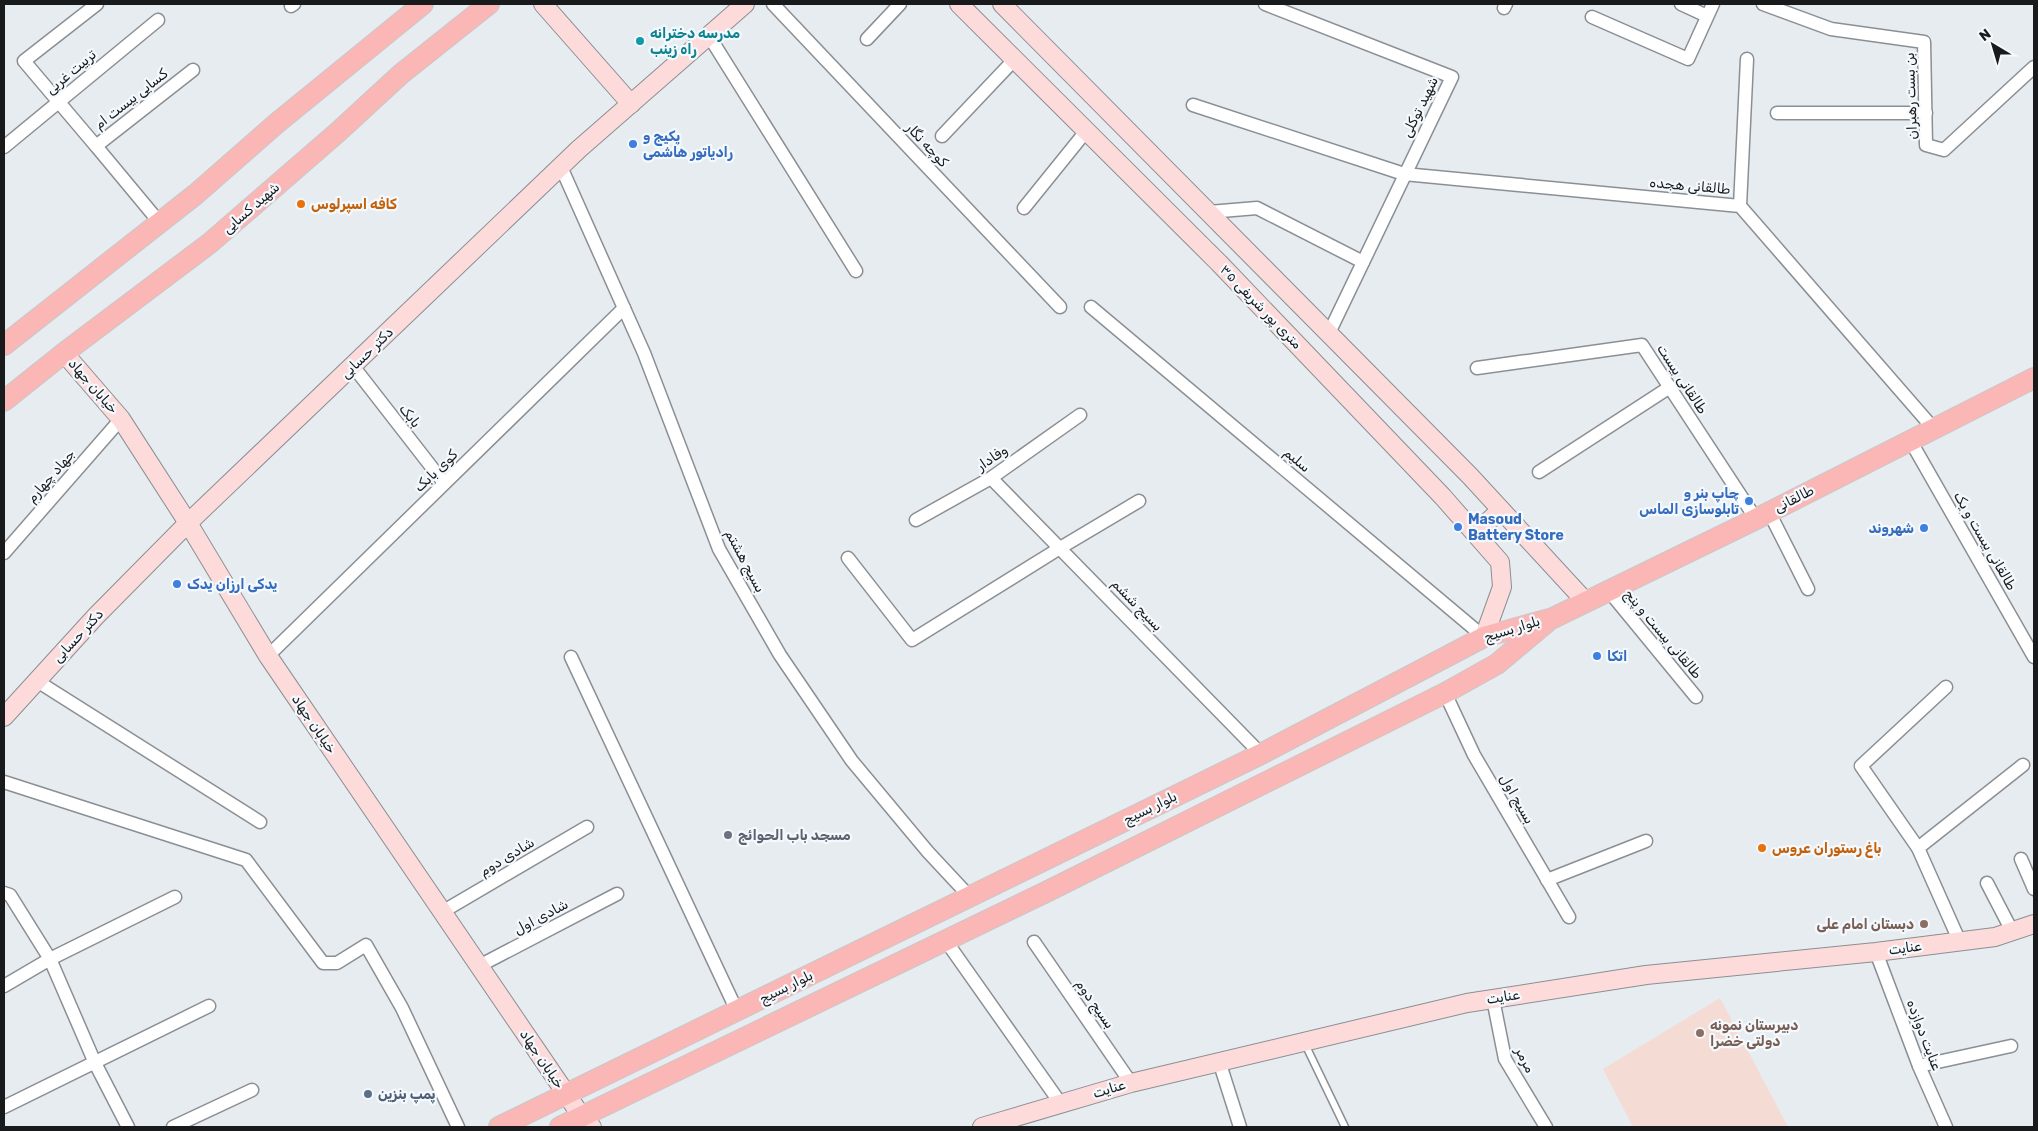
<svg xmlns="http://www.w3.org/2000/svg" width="2038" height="1131" viewBox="0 0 2038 1131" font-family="Rubik,Cairo,sans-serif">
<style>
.education{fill:#f4dbd3}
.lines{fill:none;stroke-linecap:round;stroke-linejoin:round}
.lane-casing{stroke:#8b8f93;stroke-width:9}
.street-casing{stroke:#8b8f93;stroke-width:15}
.secondary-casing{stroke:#8b8f93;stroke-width:20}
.primary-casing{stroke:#c8c8c9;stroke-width:22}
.lane{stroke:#fff;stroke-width:6}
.street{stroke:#fff;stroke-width:12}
.secondary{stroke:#fddbda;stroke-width:18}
.primary{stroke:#fab7b5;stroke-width:20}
.culture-dot{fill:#0f9aa8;stroke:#f4f9fe;stroke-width:2}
.shop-dot{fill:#3f7fe0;stroke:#f4f9fe;stroke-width:2}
.food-dot{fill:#e8710a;stroke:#f4f9fe;stroke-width:2}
.worship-dot{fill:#6b7280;stroke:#f4f9fe;stroke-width:2}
.education-dot{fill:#8d6e63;stroke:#f4f9fe;stroke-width:2}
.service-dot{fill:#5c6f8a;stroke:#f4f9fe;stroke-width:2}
.labels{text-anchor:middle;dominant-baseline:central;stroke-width:4.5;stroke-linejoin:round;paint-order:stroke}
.culture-label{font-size:14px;font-weight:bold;fill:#0d838f;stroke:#f4f9fe;text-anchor:start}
.street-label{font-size:14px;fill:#191a1c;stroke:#f4f9fe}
.shop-label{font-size:14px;font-weight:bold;fill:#366cbe;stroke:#f4f9fe;text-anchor:start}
.food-label{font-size:14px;font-weight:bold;fill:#c56008;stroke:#f4f9fe;text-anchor:start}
.worship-label{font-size:14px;font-weight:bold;fill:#5b616d;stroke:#f4f9fe;text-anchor:start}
.education-label{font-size:14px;font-weight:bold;fill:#785e54;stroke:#f4f9fe;text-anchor:end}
.service-label{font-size:14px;font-weight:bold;fill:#4e5e75;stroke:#f4f9fe;text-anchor:start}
</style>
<rect width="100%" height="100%" fill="#e7ecf1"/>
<!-- education -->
<polygon class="education" points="1720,998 1788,1127 1633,1127 1603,1069"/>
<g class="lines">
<defs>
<polyline id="lane" points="1305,1044 1345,1127"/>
<g id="street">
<polyline points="773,4 1060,307"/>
<polyline points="1265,4 1452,77 1329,333"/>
<polyline points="1681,4 1707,16"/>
<polyline points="1763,4 1831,29 1924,42 1926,145 1944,150 2034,67"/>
<polyline points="291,6 294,4"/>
<polyline points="1504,8 1506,4"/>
<polyline points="1592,17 1688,59 1713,4"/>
<polyline points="709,36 856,271"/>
<polyline points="867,39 900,4"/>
<polyline points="1193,105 1404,174 1740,206 1933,428"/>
<polyline points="1777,113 1926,113"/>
<polyline points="942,136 1015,59"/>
<polyline points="96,146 24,61 97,4"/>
<polyline points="4,147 158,20"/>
<polyline points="561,167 644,353 719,549 780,655 852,761 928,852 970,897"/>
<polyline points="1740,206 1747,59"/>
<polyline points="1024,208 1087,130"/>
<polyline points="1209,212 1257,208 1363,262"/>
<polyline points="160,223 96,146 193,70"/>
<polyline points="1091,307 1484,637"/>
<polyline points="353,366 444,483"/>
<polyline points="1477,368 1642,345 1756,519"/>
<polyline points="1910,440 2034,657"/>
<polyline points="1539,472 1670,387"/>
<polyline points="991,478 1261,754"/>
<polyline points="1769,512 1808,589"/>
<polyline points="916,520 991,478 1080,415"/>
<polyline points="4,553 121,419"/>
<polyline points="848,558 912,640 1060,548 1139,501"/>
<polyline points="1608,590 1696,697"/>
<polyline points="268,656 624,308"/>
<polyline points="571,657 737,1011"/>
<polyline points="37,681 260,822"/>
<polyline points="1946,687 1861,766 1918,848 1959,940"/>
<polyline points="1445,693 1474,755 1569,917"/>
<polyline points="4,782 246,860 323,963 337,963 366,945 402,1008 458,1127"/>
<polyline points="1918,848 2023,765"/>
<polyline points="2021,859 2034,889"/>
<polyline points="1547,880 1646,841"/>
<polyline points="1987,883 2012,931"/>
<polyline points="4,893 10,895 50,959 95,1063 128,1127"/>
<polyline points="442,912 587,827"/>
<polyline points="946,941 1061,1104"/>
<polyline points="1034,942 1131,1083"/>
<polyline points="1876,952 1919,1066 1946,1127"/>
<polyline points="479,966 617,894"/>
<polyline points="4,986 50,959 175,897"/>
<polyline points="1493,999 1505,1059 1546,1127"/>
<polyline points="1219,1061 1240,1127"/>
<polyline points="1919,1066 2011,1046"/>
<polyline points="4,1107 209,1006"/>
<polyline points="173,1127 252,1090"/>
</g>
<g id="secondary">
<polyline points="543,4 631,104"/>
<polyline points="959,4 1219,263 1443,497 1500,562 1502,587 1484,637"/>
<polyline points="1002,4 1470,476 1585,601"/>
<polyline points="64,353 121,419 188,523 268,656 582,1117 592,1127"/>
<polyline points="1475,533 1501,510"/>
<polyline points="4,717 96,616 188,523 579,149 745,4"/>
<polyline points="982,1127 1131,1083 1467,1003 1646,975 1876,952 1995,937 2034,924"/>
</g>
<g id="primary">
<polyline points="4,345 196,194 277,123 423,4"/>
<polyline points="4,401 64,353 210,243 338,132 401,74 489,4"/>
<polyline points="499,1127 1261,754 1484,637 1553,618 1756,519 2034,378"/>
<polyline points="560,1127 1048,891 1445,693 1497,664 1547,622"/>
</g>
</defs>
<!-- lane casing -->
<use href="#lane" class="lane-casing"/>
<!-- street casing -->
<use href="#street" class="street-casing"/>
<!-- secondary casing -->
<use href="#secondary" class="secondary-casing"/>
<!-- primary casing -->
<use href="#primary" class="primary-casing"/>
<!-- lane -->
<use href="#lane" class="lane"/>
<!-- street -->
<use href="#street" class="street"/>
<!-- secondary -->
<use href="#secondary" class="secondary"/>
<!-- primary -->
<use href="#primary" class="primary"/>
</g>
<!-- markers -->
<circle class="culture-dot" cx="640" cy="41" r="5"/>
<g class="shop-dot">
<circle cx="633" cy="144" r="5"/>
<circle cx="1749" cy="501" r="5"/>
<circle cx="1458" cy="527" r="5"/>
<circle cx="1924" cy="528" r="5"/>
<circle cx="177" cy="584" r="5"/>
<circle cx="1597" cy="656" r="5"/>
</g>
<g class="food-dot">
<circle cx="301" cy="204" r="5"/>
<circle cx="1762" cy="848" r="5"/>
</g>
<circle class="worship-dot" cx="728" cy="835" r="5"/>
<g class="education-dot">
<circle cx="1924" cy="924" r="5"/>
<circle cx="1700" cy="1033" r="5"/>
</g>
<circle class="service-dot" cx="368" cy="1094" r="5"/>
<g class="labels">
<!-- culture labels -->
<g class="culture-label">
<text x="650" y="33">مدرسه دخترانه<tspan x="650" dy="16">راه زینب</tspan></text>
</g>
<!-- street labels -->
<g class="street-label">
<text transform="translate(71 72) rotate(-40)">تربیت غربی</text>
<text transform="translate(1911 96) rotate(-92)">بن بست رهبران</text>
<text transform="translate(131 99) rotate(-38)">کسایی بیست ام</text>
<text transform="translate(1420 107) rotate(-64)">شهید توکلی</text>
<text transform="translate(927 145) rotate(47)">کوچه نگار</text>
<text transform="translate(1690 186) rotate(5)">طالقانی هجده</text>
<text transform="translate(251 208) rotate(-41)">شهید کسایی</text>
<text transform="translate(1261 307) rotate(46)">۳۵ متری پور شریفی</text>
<text transform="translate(367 353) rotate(-44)">دکتر حسابی</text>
<text transform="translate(1682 379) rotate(57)">طالقانی بیست</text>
<text transform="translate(93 386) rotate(49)">خیابان جهاد</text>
<text transform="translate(410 416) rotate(52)">بابک</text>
<text transform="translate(992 458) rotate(-34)">وفادار</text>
<text transform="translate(1297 460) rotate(40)">سلیم</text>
<text transform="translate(436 471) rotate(-44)">کوی بابک</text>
<text transform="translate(51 476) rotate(-49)">جهاد چهارم</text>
<text transform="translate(1794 499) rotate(-27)">طالقانی</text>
<text transform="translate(1985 541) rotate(60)">طالقانی بیست و یک</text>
<text transform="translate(745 561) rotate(62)">بسیج هشتم</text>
<text transform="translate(1137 605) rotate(46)">بسیج ششم</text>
<text transform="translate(1512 629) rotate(-17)">بلوار بسیج</text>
<text transform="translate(1663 634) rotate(50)">طالقانی بیست و پنج</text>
<text transform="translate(78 636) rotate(-47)">دکتر حسابی</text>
<text transform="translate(314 724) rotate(56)">خیابان جهاد</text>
<text transform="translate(1517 799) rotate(60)">بسیج اول</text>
<text transform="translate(1150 808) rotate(-26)">بلوار بسیج</text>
<text transform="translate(507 857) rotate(-31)">شادی دوم</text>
<text transform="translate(541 917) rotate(-28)">شادی اول</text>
<text transform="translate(1905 948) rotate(-8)">عنایت</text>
<text transform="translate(786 987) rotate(-26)">بلوار بسیج</text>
<text transform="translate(1503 997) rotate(-9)">عنایت</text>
<text transform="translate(1095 1004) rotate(55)">بسيج دوم</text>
<text transform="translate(1924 1035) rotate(69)">عنایت دوازده</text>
<text transform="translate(542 1059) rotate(56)">خیابان جهاد</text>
<text transform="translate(1525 1060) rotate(64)">مرمر</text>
<text transform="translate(1109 1089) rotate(-17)">عنایت</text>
</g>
<!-- shop labels -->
<g class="shop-label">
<text x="643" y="136">پکیج و<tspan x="643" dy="16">رادیاتور هاشمی</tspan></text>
<text x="1739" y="493" text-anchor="end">چاپ بنر و<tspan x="1739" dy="16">تابلوسازی الماس</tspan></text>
<text x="1468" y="519">Masoud<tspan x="1468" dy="16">Battery Store</tspan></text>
<text x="1914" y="528" text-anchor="end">شهروند</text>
<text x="187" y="584">یدکی ارزان یدک</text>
<text x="1607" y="656">اتکا</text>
</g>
<!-- food labels -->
<g class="food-label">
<text x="311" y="204">کافه اسپرلوس</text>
<text x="1772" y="848">باغ رستوران عروس</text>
</g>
<!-- worship labels -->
<g class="worship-label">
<text x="738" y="835">مسجد باب الحوائج</text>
</g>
<!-- education labels -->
<g class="education-label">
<text x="1914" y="924">دبستان امام علی</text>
<text x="1710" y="1025" text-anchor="start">دبیرستان نمونه<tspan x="1710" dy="16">دولتی خضرا</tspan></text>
</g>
<!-- service labels -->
<g class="service-label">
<text x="378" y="1094">پمپ بنزین</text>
</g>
</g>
<!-- border -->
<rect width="2038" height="1131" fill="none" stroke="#191a1c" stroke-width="10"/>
<!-- north arrow -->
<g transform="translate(1993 45) rotate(322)" stroke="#f4f9fe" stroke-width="4" paint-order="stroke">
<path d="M0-4L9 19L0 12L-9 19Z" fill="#191a1c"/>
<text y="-8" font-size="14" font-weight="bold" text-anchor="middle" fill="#191a1c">N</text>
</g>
</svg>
